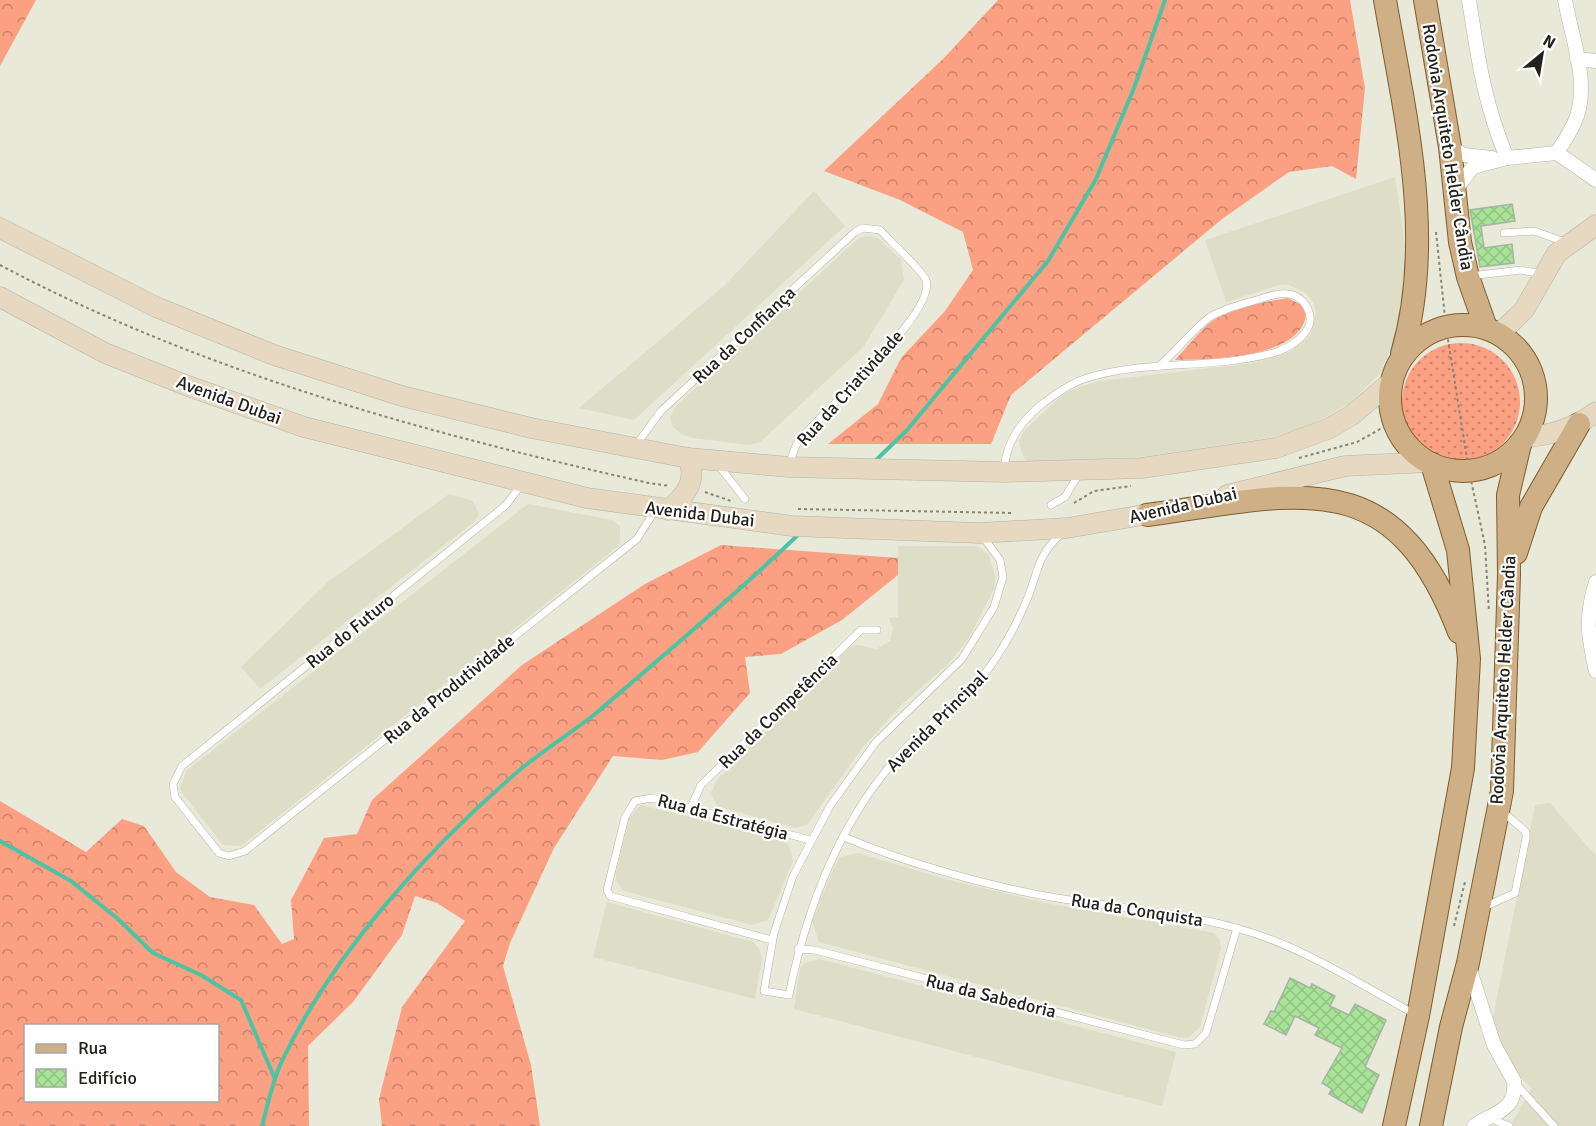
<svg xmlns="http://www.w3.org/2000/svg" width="1596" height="1126" viewBox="0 0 1596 1126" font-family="Signika,sans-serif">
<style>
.built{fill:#deddc7}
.grass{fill:url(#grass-dots)}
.forest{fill:url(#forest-crowns);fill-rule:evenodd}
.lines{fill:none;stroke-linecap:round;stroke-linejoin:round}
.stream{stroke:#4bc4a4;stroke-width:4}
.building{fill:url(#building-cross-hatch);stroke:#a8b2a6;stroke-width:1.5}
.lane-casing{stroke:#b3b3a4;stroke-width:8}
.street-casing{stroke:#b3b3a4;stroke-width:15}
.secondary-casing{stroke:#b3b3a4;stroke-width:21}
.primary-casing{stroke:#7e5c2c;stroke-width:24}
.path{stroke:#838379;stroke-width:2;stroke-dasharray:3 3;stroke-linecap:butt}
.lane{stroke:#fff;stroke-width:7}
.street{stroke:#fff;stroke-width:14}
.secondary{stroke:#e7d8c2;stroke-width:20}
.primary{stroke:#cfb086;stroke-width:22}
.labels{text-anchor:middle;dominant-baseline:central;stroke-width:4.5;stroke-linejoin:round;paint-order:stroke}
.street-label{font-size:18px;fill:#22221c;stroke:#fff}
</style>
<defs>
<pattern id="grass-dots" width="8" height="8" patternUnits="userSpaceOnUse" patternTransform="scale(1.5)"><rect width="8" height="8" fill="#fba083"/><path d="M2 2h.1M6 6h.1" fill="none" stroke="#cb826a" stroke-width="1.8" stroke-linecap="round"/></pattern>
<pattern id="forest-crowns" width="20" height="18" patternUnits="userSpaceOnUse" patternTransform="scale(1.5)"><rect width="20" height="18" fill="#fba083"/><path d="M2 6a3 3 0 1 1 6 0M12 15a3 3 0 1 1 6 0" fill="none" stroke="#cb826a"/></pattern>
<pattern id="building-cross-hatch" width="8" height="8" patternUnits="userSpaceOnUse" patternTransform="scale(1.5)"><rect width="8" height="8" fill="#a8e397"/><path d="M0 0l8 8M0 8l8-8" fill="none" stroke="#90c282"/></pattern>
</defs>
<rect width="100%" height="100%" fill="#e9e9d9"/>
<!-- built -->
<g class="built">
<polygon points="1395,177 1406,251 1403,297 1396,339 1379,375 1348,404 1314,424 1273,437 1149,456 1038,464 1026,460 1022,454 1019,441 1024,431 1062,395 1079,387 1099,381 1253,363 1289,352 1304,341 1311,334 1316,312 1313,302 1306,293 1289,285 1282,284 1226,302 1205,240"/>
<polygon points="814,191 845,226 634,420 579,408 725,285"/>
<polygon points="870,236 878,238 901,260 904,280 864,346 760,442 749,445 693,438 681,434 672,426 670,417 677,405 860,237"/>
<polygon points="449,494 473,501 479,514 475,521 260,689 241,667 328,582"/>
<polygon points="528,504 612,520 620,526 620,542 617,547 241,846 223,845 180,790 186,771"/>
<polygon points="898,546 977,546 988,554 995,576 995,587 969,638 949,663 901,705 862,748 807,825 795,828 720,807 716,804 711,793 717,780 850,647 858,645 876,649 890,641 893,628 889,618 898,617"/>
<polygon points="1550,803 1596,856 1596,1126 1510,1126 1532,1088 1508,1066 1492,1023 1535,805"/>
<polygon points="640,805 782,839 789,846 793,861 768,920 752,925 624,891 616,880 616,873 629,819"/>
<polygon points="858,853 945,879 1046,903 1214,933 1219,939 1221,948 1200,1027 1189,1037 1182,1038 819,942 812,921 834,867 840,857"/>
<polygon points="607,902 753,942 760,950 762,960 755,999 593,957"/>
<polygon points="819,959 1176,1052 1162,1106 794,1009 800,969 805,963"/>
</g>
<!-- grass -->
<circle class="grass" cx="1461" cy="402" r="59"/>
<!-- forest -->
<g class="forest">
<polygon points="0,0 36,0 0,66"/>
<polygon points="998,0 1350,0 1365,88 1356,179 1332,166 1289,172 1222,219 1011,395 991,444 828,444 878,404 901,358 945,311 973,270 963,232 900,200 824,171 943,59"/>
<path d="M1288,298L1300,304L1306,313C1303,359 1210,359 1175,360C1185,349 1196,336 1207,325C1227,309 1264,302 1288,298Z"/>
<path d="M721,545L898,558V575L842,620L781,654L745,657L750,693L698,752L662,760L613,756L554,848L510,943L503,966L531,1065L540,1126H382L379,1099L402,1007L465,921L437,903L415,896L402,935L353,1002L308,1046L309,1126H0V801L86,852L122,819L144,826L176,872L210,897L254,905L282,944L294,939L291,900L324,838L357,834L372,800L522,665L645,584ZM26,1026H218V1100H26Z"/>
</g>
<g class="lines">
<!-- stream -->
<g class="stream">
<polyline points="873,463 907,430 1048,261 1096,179 1134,88 1165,0"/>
<polyline points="0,841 71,881 118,919 153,953 201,975 241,1000 275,1079"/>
<path d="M262,1126C268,1105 272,1081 282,1061C333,953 431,845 522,768C545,749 571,733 595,714C664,655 733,597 799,534"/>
</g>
</g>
<!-- building -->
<g class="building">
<polygon points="1512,204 1515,221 1481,226 1484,248 1512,244 1514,263 1480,267 1470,210"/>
<polygon points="1290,978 1310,988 1312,984 1335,996 1330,1006 1349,1015 1355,1004 1386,1020 1365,1067 1379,1075 1362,1113 1329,1094 1332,1089 1322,1083 1342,1048 1315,1035 1319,1028 1295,1016 1286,1035 1264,1024 1271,1011 1274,1012"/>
</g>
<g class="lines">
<defs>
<g id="lane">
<polyline points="1504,233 1534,231 1568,243"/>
<polyline points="1470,276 1521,270 1542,274"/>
<path d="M636,445L661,411L855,232L863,228L880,230C889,240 923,271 926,280C937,314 820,413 798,442C794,448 792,457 790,463"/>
<polyline points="718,465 745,499"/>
<path d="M1004,470C1006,443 1020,422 1041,405C1055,394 1070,383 1087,378C1148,359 1216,370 1276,352C1289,348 1302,339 1308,328C1315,314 1303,295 1288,294C1282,293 1272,295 1266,297C1249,303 1225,307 1210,317C1191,331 1176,352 1158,367"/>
<polyline points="521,485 506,505 182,766 173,784 175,797 219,853 229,856 245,851 637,539 656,509"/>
<polyline points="1051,505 1065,497 1080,472"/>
<path d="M983,537L1000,560L1003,577L994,607L962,659L876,742L830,806L793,876L774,933L764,991L789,995C807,906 840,819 903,751C931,720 971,696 994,661C1007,642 1019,619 1028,597C1039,569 1037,556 1061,534"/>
<polyline points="691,807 701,785 861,630 877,630"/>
<path d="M844,837C906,863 991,887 1057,898C1117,908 1178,912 1236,928C1300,945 1358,983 1416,1015"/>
<polyline points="1484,907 1515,893 1526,838 1526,832 1503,812"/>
<polyline points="772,940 610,896 607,890 625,817 635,801 652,798 810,840"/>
<polyline points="798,949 815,950 1184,1045 1195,1044 1206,1033 1237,928"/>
<polyline points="1515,1083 1554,1126"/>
<polyline points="1489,1118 1509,1126"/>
</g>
<g id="street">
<path d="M1469,0C1478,58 1484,103 1507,158"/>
<polyline points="1577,59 1596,61"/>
<polyline points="1450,147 1464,155 1492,158"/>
<polyline points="1557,153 1596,180"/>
<path d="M1456,189L1473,167L1507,158L1557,153C1563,142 1573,129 1577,116C1589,80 1571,35 1565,0"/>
<path d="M1596,582C1585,617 1588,636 1596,671"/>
<path d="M1469,967L1494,1045L1514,1081C1517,1112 1493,1112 1474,1126"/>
</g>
<g id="secondary">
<polyline points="0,228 156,307 274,355 402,396 531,428 688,458 789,467 1004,472 1142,468 1276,448 1328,429 1352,415 1391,382"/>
<polyline points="0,297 105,353 188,386 304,427 587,498 792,526 979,533 1067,528 1161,512"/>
<polyline points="1499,334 1524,310 1557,253 1596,225"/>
<path d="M1524,437C1551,436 1574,428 1596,412"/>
<polyline points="1227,495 1345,466 1429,462"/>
<path d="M668,510C685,497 698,480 688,458"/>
</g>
<g id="primary">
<path d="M1385,0C1405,116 1436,238 1402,354"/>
<polyline points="1425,0 1450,147 1460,242 1468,277 1486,328"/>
<circle cx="1463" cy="398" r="73"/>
<path d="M1147,515C1297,495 1393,459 1459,632"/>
<polyline points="1516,553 1531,507 1579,424"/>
<polyline points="1394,1126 1418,1016 1463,768 1469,659 1458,550 1432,464"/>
<polyline points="1431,1126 1451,1027 1468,963 1502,791 1509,574 1508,495 1520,444"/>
</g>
</defs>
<!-- lane casing -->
<use href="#lane" class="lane-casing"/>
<!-- street casing -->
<use href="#street" class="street-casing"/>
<!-- secondary casing -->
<use href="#secondary" class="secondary-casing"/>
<!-- primary casing -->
<use href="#primary" class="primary-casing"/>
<!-- path -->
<g class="path">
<polyline points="1436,232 1446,327 1469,471 1485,545 1489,612"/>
<path d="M0,265C204,373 425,433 649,483L670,486"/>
<polyline points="1299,458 1357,442 1393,422"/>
<polyline points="705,492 731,501"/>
<polyline points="1074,503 1094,491 1131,486"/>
<polyline points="798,509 1014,513"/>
<polyline points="1454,926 1465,882"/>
</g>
<!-- lane -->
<use href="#lane" class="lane"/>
<!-- street -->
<use href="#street" class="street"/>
<!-- secondary -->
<use href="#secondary" class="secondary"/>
<!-- primary -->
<use href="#primary" class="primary"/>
</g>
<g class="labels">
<!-- street labels -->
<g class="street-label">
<text transform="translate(1448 147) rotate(81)">Rodovia Arquiteto Helder Cândia</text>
<text transform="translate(744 335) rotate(-43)">Rua da Confiança</text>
<text transform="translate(850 388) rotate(-48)">Rua da Criatividade</text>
<text transform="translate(229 400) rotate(20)">Avenida Dubai</text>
<text transform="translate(1183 505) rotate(-13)">Avenida Dubai</text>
<text transform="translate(700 514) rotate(7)">Avenida Dubai</text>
<text transform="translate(350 631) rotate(-39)">Rua do Futuro</text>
<text transform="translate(1503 680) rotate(-87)">Rodovia Arquiteto Helder Cândia</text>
<text transform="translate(449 689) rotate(-39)">Rua da Produtividade</text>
<text transform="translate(778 711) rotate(-44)">Rua da Competência</text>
<text transform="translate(937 721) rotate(-45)">Avenida Principal</text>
<text transform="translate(723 817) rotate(15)">Rua da Estratégia</text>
<text transform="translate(1137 910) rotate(9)">Rua da Conquista</text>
<text transform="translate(991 996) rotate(14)">Rua da Sabedoria</text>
</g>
</g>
<!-- legend -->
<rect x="24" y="1024" width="195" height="78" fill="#ffffff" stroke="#a7a7a4" stroke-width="1.5"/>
<rect x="36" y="1044" width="30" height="9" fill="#cfb086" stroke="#a7a7a4" stroke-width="1.5"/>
<text x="78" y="1054" font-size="18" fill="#22221c">Rua</text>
<rect x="36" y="1069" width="30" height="18" fill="url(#building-cross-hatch)" stroke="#a7a7a4" stroke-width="1.5"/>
<text x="78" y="1084" font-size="18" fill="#22221c">Edifício</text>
<!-- north arrow -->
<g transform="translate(1542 54) rotate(30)" stroke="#ffffff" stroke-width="4.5" paint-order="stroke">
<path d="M0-4.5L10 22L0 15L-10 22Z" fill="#22221c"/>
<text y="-9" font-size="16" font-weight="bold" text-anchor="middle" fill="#22221c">N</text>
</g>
</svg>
